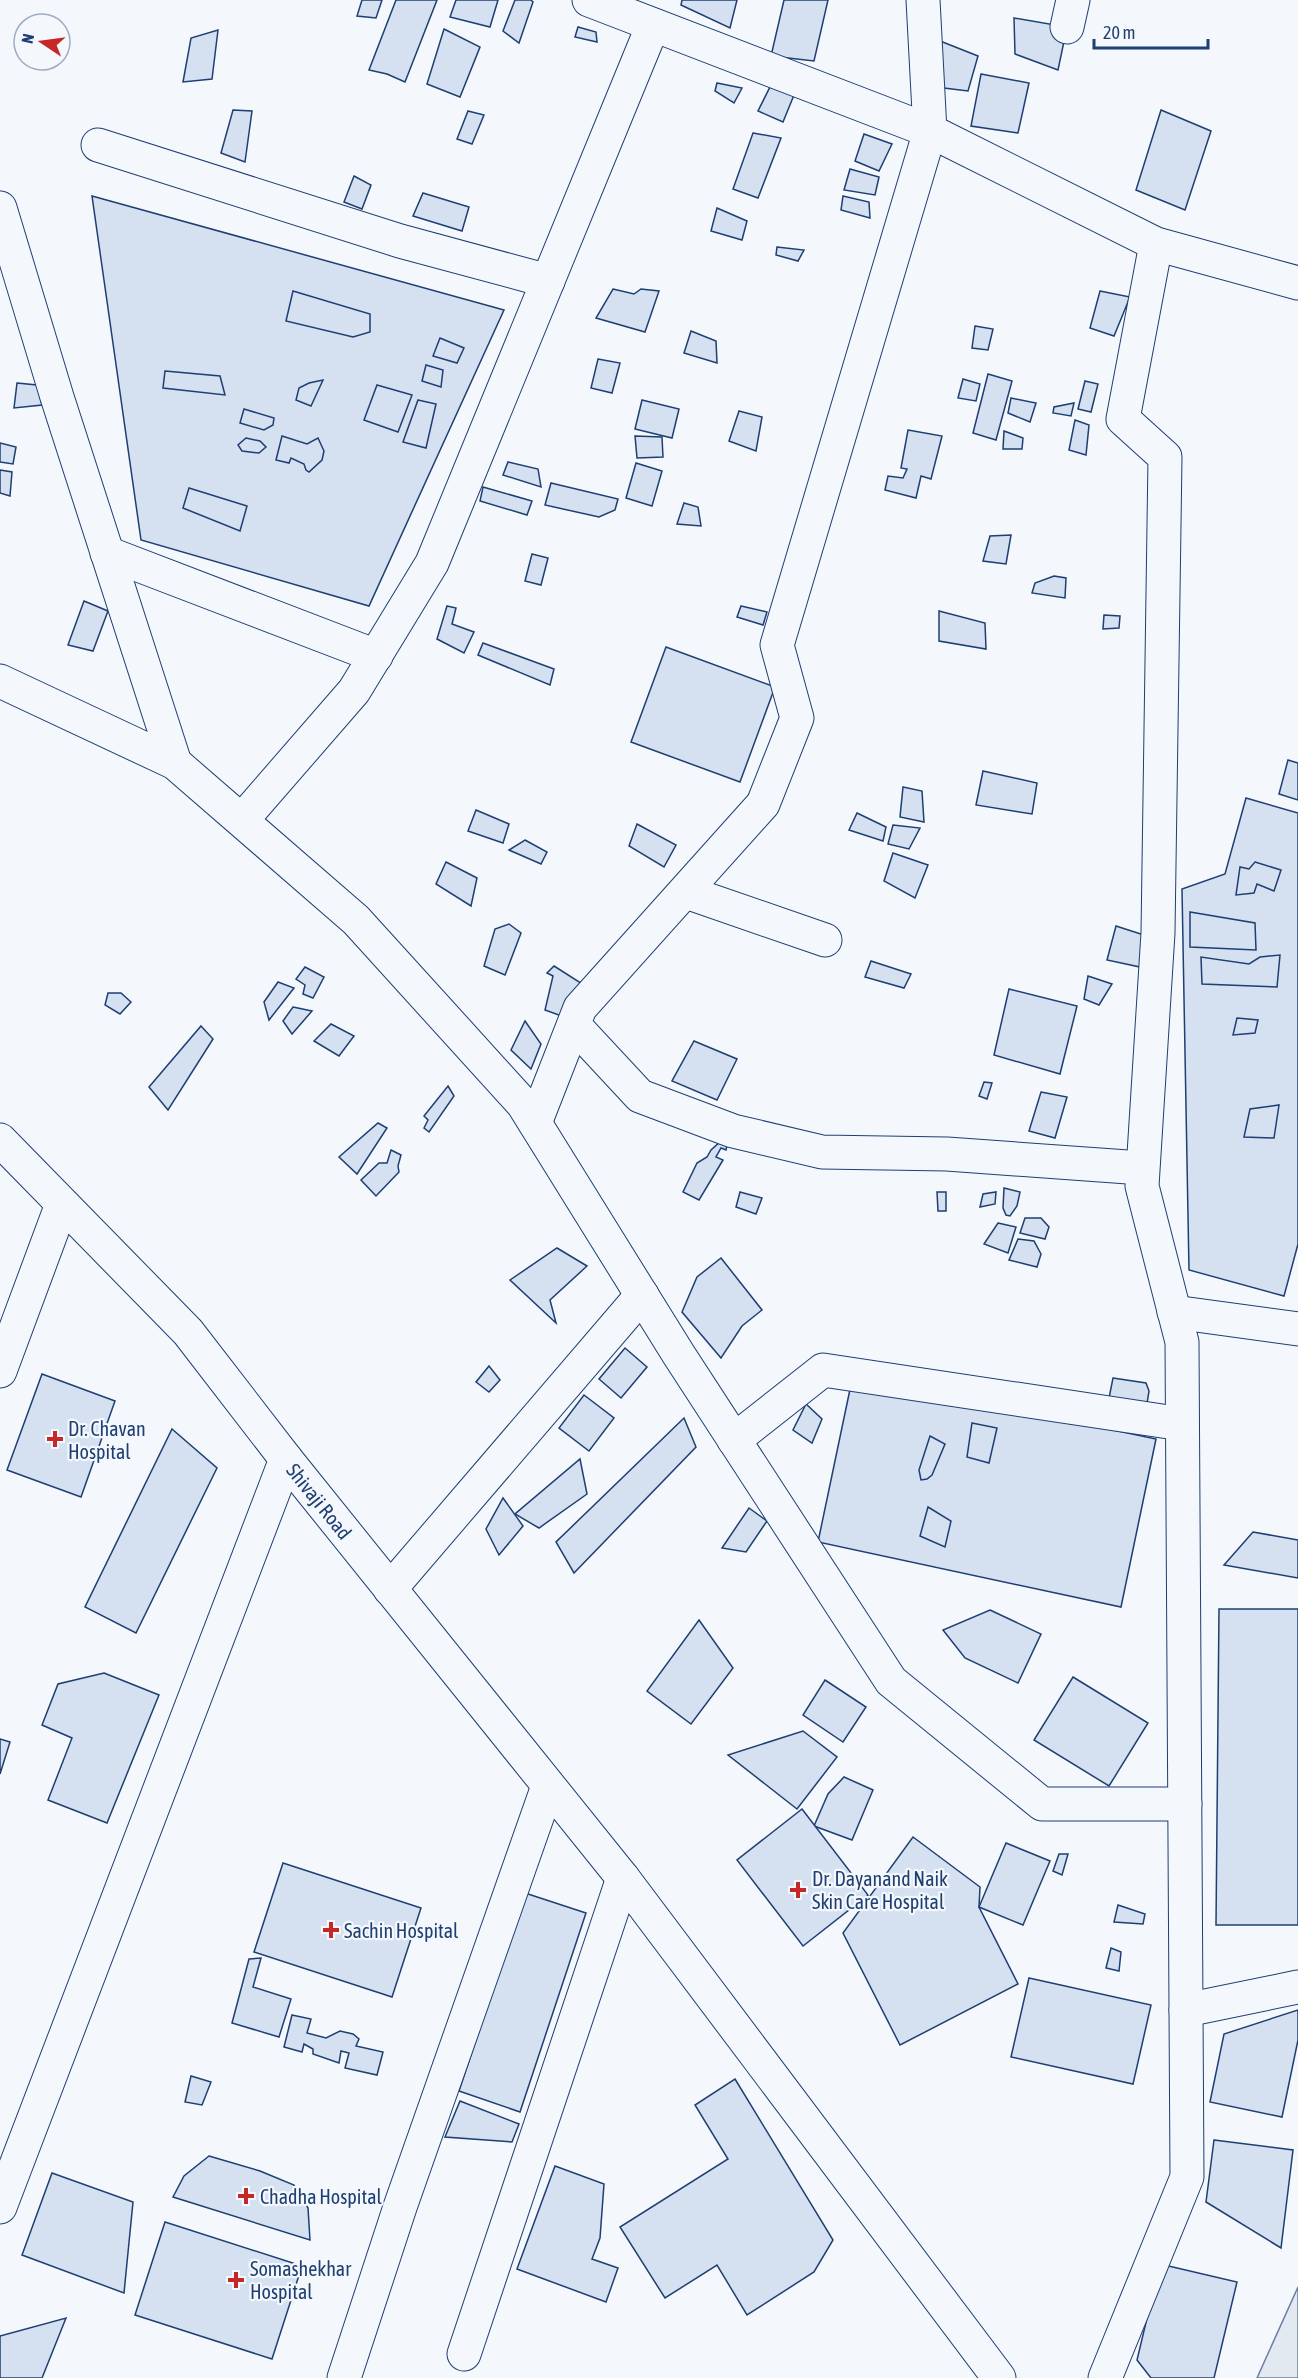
<svg xmlns="http://www.w3.org/2000/svg" width="1298" height="2378" viewBox="0 0 1298 2378" font-family="'Asap Condensed',sans-serif">
<style>
.green{fill:#e3e9f0;stroke:#687fa3;stroke-width:1.5}
.building{fill:#d5e0f0;stroke:#1d3f73;stroke-width:1.5}
.lines{fill:none;stroke-linecap:round;stroke-linejoin:round}
.minor-casing{stroke:#1d3f73;stroke-width:35}
.primary-casing{stroke:#1d3f73;stroke-width:35}
.minor{stroke:#f4f7fb;stroke-width:33}
.primary{stroke:#f4f7fb;stroke-width:33}
.poi-dot{fill:#c62828;stroke:#f4f7fb;stroke-width:2}
.labels{text-anchor:middle;dominant-baseline:central;stroke-width:4.5;stroke-linejoin:round;paint-order:stroke}
.poi-label{font-size:20px;fill:#1d3f73;stroke:#f4f7fb;text-anchor:start}
.street-label{font-size:20px;fill:#1d3f73;stroke:#f4f7fb}
</style>
<rect width="100%" height="100%" fill="#f4f7fb"/>
<!-- green -->
<polygon class="green" points="1298,2287 1298,2378 1257,2378"/>
<!-- building -->
<g class="building">
<polygon points="362,0 382,0 376,18 357,16"/>
<polygon points="396,0 437,0 405,82 387,74 369,70"/>
<polygon points="456,0 498,0 490,27 450,17"/>
<polygon points="515,0 531,0 533,2 519,43 503,31"/>
<polygon points="682,0 737,0 730,28 681,5"/>
<polygon points="784,0 828,0 814,61 771,56"/>
<polygon points="1014,18 1067,27 1058,70 1015,54"/>
<polygon points="578,27 596,32 597,42 575,37"/>
<polygon points="444,29 480,47 460,97 427,84"/>
<polygon points="218,30 212,79 183,82 191,38"/>
<polygon points="935,39 978,56 968,91 944,88"/>
<polygon points="981,74 1029,83 1018,133 971,126"/>
<polygon points="717,83 742,88 734,103 715,91"/>
<polygon points="770,87 794,95 783,122 758,111"/>
<polygon points="233,110 252,111 245,162 221,153"/>
<polygon points="1161,110 1211,131 1185,210 1136,190"/>
<polygon points="468,111 484,115 472,144 457,139"/>
<polygon points="753,133 781,138 758,198 733,189"/>
<polygon points="864,134 892,144 879,171 855,161"/>
<polygon points="850,169 879,177 875,195 844,190"/>
<polygon points="354,176 371,185 362,209 344,202"/>
<polygon points="423,193 469,207 462,231 413,216"/>
<polygon points="92,196 504,310 369,606 141,540"/>
<polygon points="843,196 869,202 870,218 841,210"/>
<polygon points="717,208 747,221 742,240 711,231"/>
<polygon points="777,247 804,250 798,261 776,255"/>
<polygon points="613,289 634,294 641,289 659,291 645,332 596,318"/>
<polygon points="293,291 370,314 370,332 353,337 286,321"/>
<polygon points="1100,291 1130,297 1114,336 1090,328"/>
<polygon points="975,326 993,329 988,350 972,348"/>
<polygon points="691,331 716,341 717,363 684,353"/>
<polygon points="440,338 464,348 457,363 433,356"/>
<polygon points="598,359 620,363 612,393 591,388"/>
<polygon points="426,365 443,370 441,387 422,381"/>
<polygon points="165,371 220,376 225,395 163,388"/>
<polygon points="988,374 1012,381 996,440 973,433"/>
<polygon points="963,379 980,384 976,401 958,398"/>
<polygon points="323,380 311,406 296,400 299,388 309,383"/>
<polygon points="1085,381 1098,384 1091,412 1078,409"/>
<polygon points="17,383 37,385 42,405 14,408"/>
<polygon points="377,385 412,395 398,432 364,420"/>
<polygon points="1011,398 1036,403 1030,422 1008,413"/>
<polygon points="418,400 436,404 426,448 403,442"/>
<polygon points="642,400 679,409 672,438 635,429"/>
<polygon points="1074,403 1071,416 1053,413 1054,407"/>
<polygon points="244,409 274,418 273,425 264,430 240,423"/>
<polygon points="739,411 762,417 756,451 729,441"/>
<polygon points="1075,420 1089,425 1086,455 1069,450"/>
<polygon points="908,430 942,436 931,479 921,476 916,498 885,490 888,476 903,478 907,469 901,468"/>
<polygon points="1004,431 1023,438 1022,449 1003,449"/>
<polygon points="282,436 307,444 318,438 324,451 322,460 309,472 306,470 304,464 291,458 289,463 276,460"/>
<polygon points="635,436 662,437 663,457 637,458"/>
<polygon points="246,438 260,441 266,447 259,453 242,451 238,445"/>
<polygon points="0,443 16,447 13,464 0,462"/>
<polygon points="508,462 538,469 541,487 503,475"/>
<polygon points="636,463 662,471 652,506 626,498"/>
<polygon points="0,470 12,472 10,496 0,493"/>
<polygon points="551,483 618,499 615,510 599,517 545,505"/>
<polygon points="483,487 532,501 527,515 480,501"/>
<polygon points="189,488 247,506 240,531 183,508"/>
<polygon points="684,503 698,507 701,526 677,524"/>
<polygon points="1011,535 1006,564 983,561 990,536"/>
<polygon points="532,554 548,558 541,585 525,581"/>
<polygon points="1054,576 1066,578 1065,598 1032,593 1035,583"/>
<polygon points="84,601 108,611 93,651 68,645"/>
<polygon points="447,606 456,608 452,624 474,632 464,653 437,639"/>
<polygon points="741,606 767,612 763,625 737,617"/>
<polygon points="939,611 985,623 986,649 939,641"/>
<polygon points="1104,615 1120,616 1119,628 1103,629"/>
<polygon points="483,643 554,669 550,685 478,655"/>
<polygon points="666,647 775,687 740,782 631,742"/>
<polygon points="1288,760 1298,763 1298,800 1279,794"/>
<polygon points="983,771 1037,783 1032,814 976,805"/>
<polygon points="903,787 922,791 924,822 900,817"/>
<polygon points="1246,798 1298,813 1298,1244 1284,1296 1189,1270 1182,889 1225,874"/>
<polygon points="476,810 509,824 503,843 468,831"/>
<polygon points="857,813 886,827 883,841 849,830"/>
<polygon points="637,824 676,845 664,867 629,846"/>
<polygon points="893,825 920,828 909,849 888,844"/>
<polygon points="525,840 547,852 541,864 509,850"/>
<polygon points="893,853 928,865 915,898 884,881"/>
<polygon points="446,862 477,878 471,906 436,884"/>
<polygon points="1255,862 1281,870 1274,891 1257,884 1254,893 1236,895 1240,867 1249,869"/>
<polygon points="1190,912 1255,923 1256,950 1190,947"/>
<polygon points="509,924 521,933 505,975 484,966 495,929"/>
<polygon points="1116,926 1147,936 1140,967 1107,960"/>
<polygon points="1280,955 1277,987 1202,984 1201,957 1249,964 1260,957"/>
<polygon points="871,961 911,974 904,988 865,977"/>
<polygon points="554,966 584,985 570,1019 545,1010 553,976 547,973"/>
<polygon points="305,967 324,977 313,998 303,994 305,985 296,979"/>
<polygon points="1088,976 1112,984 1099,1005 1084,999"/>
<polygon points="278,982 294,988 269,1020 264,1002"/>
<polygon points="1009,989 1077,1006 1060,1074 994,1055"/>
<polygon points="108,993 121,993 131,1002 120,1014 105,1005"/>
<polygon points="293,1007 312,1011 292,1034 283,1021"/>
<polygon points="1237,1018 1258,1020 1255,1033 1233,1035"/>
<polygon points="525,1021 541,1044 531,1069 511,1050"/>
<polygon points="331,1024 354,1036 339,1056 314,1041"/>
<polygon points="201,1026 213,1039 168,1110 149,1087"/>
<polygon points="694,1041 737,1059 717,1100 672,1081"/>
<polygon points="984,1082 992,1083 987,1099 979,1096"/>
<polygon points="448,1086 454,1096 429,1132 424,1128 428,1120 424,1116"/>
<polygon points="1041,1092 1067,1097 1055,1138 1029,1131"/>
<polygon points="1279,1105 1274,1138 1244,1137 1250,1109"/>
<polygon points="378,1123 387,1128 357,1174 339,1157"/>
<polygon points="720,1142 727,1145 726,1150 721,1148 716,1157 723,1160 699,1200 683,1192 697,1163 707,1157 711,1150"/>
<polygon points="391,1150 401,1155 398,1166 399,1172 376,1196 361,1180 379,1163 387,1163"/>
<polygon points="1004,1188 1020,1192 1017,1206 1010,1216 1006,1215 1003,1208"/>
<polygon points="740,1192 762,1198 756,1214 736,1207"/>
<polygon points="937,1192 946,1192 946,1211 938,1211"/>
<polygon points="996,1192 995,1204 980,1207 983,1194"/>
<polygon points="1025,1218 1041,1218 1049,1227 1045,1239 1020,1233"/>
<polygon points="998,1223 1016,1227 1008,1253 984,1244"/>
<polygon points="1018,1239 1034,1241 1041,1254 1037,1267 1009,1260"/>
<polygon points="557,1248 587,1266 550,1300 556,1323 510,1280"/>
<polygon points="721,1258 762,1310 742,1326 721,1358 682,1312 697,1277"/>
<polygon points="625,1348 647,1367 621,1398 599,1379"/>
<polygon points="489,1366 500,1380 489,1392 476,1382"/>
<polygon points="42,1374 115,1401 81,1497 7,1470"/>
<polygon points="853,1375 1156,1439 1121,1607 818,1542"/>
<polygon points="1113,1378 1146,1383 1149,1391 1145,1416 1107,1408"/>
<polygon points="584,1395 614,1418 589,1451 559,1428"/>
<polygon points="806,1404 822,1419 812,1443 793,1430"/>
<polygon points="684,1418 696,1447 574,1573 556,1542"/>
<polygon points="972,1423 997,1428 989,1463 967,1457"/>
<polygon points="172,1429 217,1468 136,1633 85,1607"/>
<polygon points="930,1436 945,1444 932,1475 927,1479 921,1480 919,1470"/>
<polygon points="580,1459 587,1494 539,1528 515,1514"/>
<polygon points="503,1498 523,1526 499,1555 486,1529"/>
<polygon points="928,1507 951,1521 945,1547 920,1536"/>
<polygon points="749,1508 767,1521 746,1552 722,1548"/>
<polygon points="1253,1532 1298,1540 1298,1578 1224,1565"/>
<polygon points="1219,1609 1298,1609 1298,1925 1216,1925"/>
<polygon points="990,1610 1041,1634 1018,1683 965,1658 943,1630"/>
<polygon points="699,1620 733,1668 691,1724 647,1691"/>
<polygon points="104,1673 159,1695 107,1823 48,1800 72,1738 42,1725 58,1684"/>
<polygon points="1073,1677 1148,1723 1109,1786 1034,1740"/>
<polygon points="825,1680 866,1707 843,1742 803,1715"/>
<polygon points="803,1731 837,1757 797,1809 728,1755"/>
<polygon points="0,1739 10,1742 0,1774"/>
<polygon points="844,1777 873,1790 852,1840 814,1826 828,1794"/>
<polygon points="802,1809 868,1895 803,1946 737,1860"/>
<polygon points="913,1837 980,1887 979,1907 1018,1984 900,2045 843,1933"/>
<polygon points="1006,1843 1050,1861 1023,1925 979,1907"/>
<polygon points="1059,1854 1068,1854 1062,1875 1053,1871"/>
<polygon points="283,1863 421,1908 392,1997 254,1952"/>
<polygon points="525,1893 586,1913 520,2112 459,2091"/>
<polygon points="1118,1905 1145,1914 1143,1924 1114,1922"/>
<polygon points="1111,1948 1121,1952 1119,1971 1106,1968"/>
<polygon points="261,1958 253,1987 291,1999 279,2037 232,2023 249,1959"/>
<polygon points="1029,1978 1151,2005 1133,2084 1011,2057"/>
<polygon points="1298,2010 1298,2040 1282,2117 1210,2102 1224,2034"/>
<polygon points="292,2015 311,2019 307,2033 326,2038 340,2031 353,2034 359,2039 356,2046 383,2052 377,2075 345,2068 349,2053 341,2051 339,2063 313,2054 313,2049 304,2044 302,2052 284,2047"/>
<polygon points="191,2076 211,2082 202,2105 185,2102"/>
<polygon points="735,2079 833,2240 814,2272 747,2315 717,2265 665,2298 620,2227 728,2159 695,2105"/>
<polygon points="460,2101 519,2124 512,2142 445,2137"/>
<polygon points="1214,2140 1293,2150 1281,2248 1206,2202"/>
<polygon points="209,2156 260,2171 294,2185 308,2208 310,2240 173,2197 184,2176"/>
<polygon points="555,2166 604,2184 600,2238 592,2259 618,2268 606,2302 517,2269"/>
<polygon points="52,2173 133,2202 124,2293 22,2255"/>
<polygon points="165,2222 302,2266 272,2359 135,2315"/>
<polygon points="1160,2264 1237,2282 1214,2378 1151,2378 1137,2360"/>
<polygon points="66,2318 42,2378 0,2378 0,2336"/>
</g>
<g class="lines">
<defs>
<g id="minor">
<polyline points="589,0 930,131 1156,244 1298,283"/>
<polyline points="1067,27 1073,0"/>
<polyline points="98,145 400,241 548,281"/>
<polyline points="0,208 57,397 175,763"/>
<polyline points="107,553 376,656"/>
<polyline points="0,681 175,763 356,920 523,1104 679,1355 891,1681 1042,1804 1185,1804"/>
<polyline points="242,820 354,691 432,563 653,25"/>
<polyline points="686,892 825,940"/>
<polyline points="574,1025 640,1096 733,1131 822,1152 947,1154 1142,1168"/>
<polyline points="535,1123 580,1008 763,804 797,718 777,645 930,131 923,0"/>
<polyline points="1174,1312 1298,1329"/>
<polyline points="0,1371 62,1204"/>
<polyline points="734,1440 823,1370 1182,1424"/>
<polyline points="390,1589 642,1295"/>
<polyline points="1186,2010 1298,1987"/>
<polyline points="0,2207 286,1459"/>
<polyline points="464,2354 623,1878"/>
<polyline points="344,2378 400,2207 548,1786"/>
<polyline points="1105,2378 1187,2177 1182,1342 1142,1186 1158,933 1165,457 1123,419 1156,244"/>
</g>
<g id="primary">
<path id="s1" d="M0,1140L188,1332L286,1459L623,1878L999,2378"/>
</g>
</defs>
<!-- minor casing -->
<use href="#minor" class="minor-casing"/>
<!-- primary casing -->
<use href="#primary" class="primary-casing"/>
<!-- minor -->
<use href="#minor" class="minor"/>
<!-- primary -->
<use href="#primary" class="primary"/>
</g>
<!-- markers -->
<g class="poi-dot">
<path d="M52 1430h6v6h6v6h-6v6h-6v-6h-6v-6h6z"/>
<path d="M795 1881h6v6h6v6h-6v6h-6v-6h-6v-6h6z"/>
<path d="M328 1921h6v6h6v6h-6v6h-6v-6h-6v-6h6z"/>
<path d="M243 2187h6v6h6v6h-6v6h-6v-6h-6v-6h6z"/>
<path d="M233 2271h6v6h6v6h-6v6h-6v-6h-6v-6h6z"/>
</g>
<g class="labels">
<!-- poi labels -->
<g class="poi-label">
<text x="68" y="1428">Dr. Chavan<tspan x="68" dy="23">Hospital</tspan></text>
<text x="812" y="1878">Dr. Dayanand Naik<tspan x="812" dy="23">Skin Care Hospital</tspan></text>
<text x="344" y="1930">Sachin Hospital</text>
<text x="260" y="2196">Chadha Hospital</text>
<text x="250" y="2268">Somashekhar<tspan x="250" dy="23">Hospital</tspan></text>
</g>
<!-- street labels -->
<g class="street-label">
<text stroke="none"><textPath href="#s1" startOffset="483">Shivaji Road</textPath></text>
</g>
</g>
<!-- north arrow -->
<g transform="translate(42 42) rotate(283)"><circle r="28" fill="#f4f7fb" stroke="#9eadc5" stroke-width="1.5"/>
<path d="M0-4.5L10 22L0 15L-10 22Z" fill="#c62828"/>
<text y="-9" font-size="16" font-weight="bold" text-anchor="middle" fill="#1d3f73">N</text>
</g>
<!-- scale -->
<path d="M1094 39v9h114v-9" fill="none" stroke="#1d3f73" stroke-width="3"/>
<text x="1103" y="39" font-size="18" fill="#1d3f73" stroke="#f4f7fb" stroke-width="4.5" paint-order="stroke">20 m</text>
</svg>
